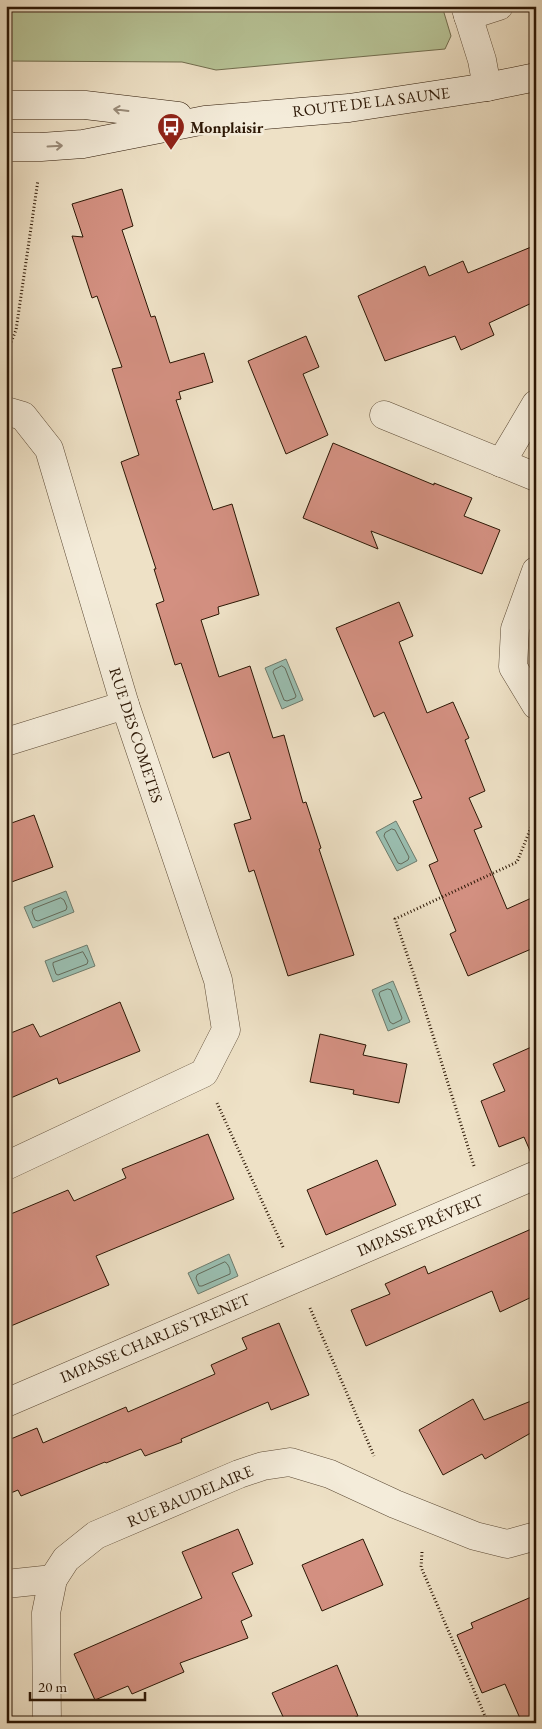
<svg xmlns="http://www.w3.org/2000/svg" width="542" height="1729" viewBox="0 0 542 1729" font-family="'EB Garamond',serif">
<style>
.green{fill:#b7c396;stroke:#726d4e}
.water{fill:#9abeb0;stroke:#6e7b6c}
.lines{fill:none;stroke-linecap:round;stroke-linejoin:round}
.shore{stroke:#636a5a;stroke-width:1}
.building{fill:#d39081;stroke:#2c1705}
.street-casing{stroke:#5c4a35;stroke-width:29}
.secondary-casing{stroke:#2c1705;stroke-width:29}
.path{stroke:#2c1705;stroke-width:3;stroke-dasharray:1 2.5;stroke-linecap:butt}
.street{stroke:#f4ecda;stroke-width:28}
.secondary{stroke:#f4ecda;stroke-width:28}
.oneway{stroke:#9a8c7a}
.labels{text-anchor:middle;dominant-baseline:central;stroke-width:5;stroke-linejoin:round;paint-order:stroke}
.street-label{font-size:16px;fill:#2c1705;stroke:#f4ecda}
.poi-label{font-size:16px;font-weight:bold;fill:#2c1705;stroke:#f4ecda;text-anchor:start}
</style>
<rect width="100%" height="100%" fill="#eee1c6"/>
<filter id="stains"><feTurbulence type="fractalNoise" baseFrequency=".004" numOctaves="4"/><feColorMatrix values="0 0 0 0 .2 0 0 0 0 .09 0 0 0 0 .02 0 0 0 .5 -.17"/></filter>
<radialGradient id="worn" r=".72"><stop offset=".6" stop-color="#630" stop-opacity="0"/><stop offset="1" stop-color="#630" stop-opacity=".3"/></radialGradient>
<!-- green -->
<polygon class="green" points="6,6 442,6 451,36 445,49 216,70 182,62 6,61"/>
<!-- water -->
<g class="water">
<polygon points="286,659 303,700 282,709 265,668"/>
<polygon points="396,821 417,861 397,871 376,832"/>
<polygon points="66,891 74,912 33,928 24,907"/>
<polygon points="87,945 95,966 53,982 45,961"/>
<polygon points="393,981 410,1022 388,1031 372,990"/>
<polygon points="229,1254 238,1276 198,1294 188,1273"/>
</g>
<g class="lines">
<!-- shore -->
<g class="shore">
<polygon points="282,666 285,668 296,696 295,698 287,701 284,700 273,672 274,670"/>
<polygon points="392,829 395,830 409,857 408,860 401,864 398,863 384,836 385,833"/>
<polygon points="61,898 64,900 67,907 66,910 38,921 35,920 32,912 33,909"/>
<polygon points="83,952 88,961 87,964 58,975 56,974 53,965 53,963"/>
<polygon points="388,989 391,990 402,1018 401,1020 393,1024 390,1022 379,994 380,992"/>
<path d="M225,1262C228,1263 231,1270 230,1274L202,1286H199L196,1278L197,1275Z"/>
</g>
</g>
<!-- building -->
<g class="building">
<polygon points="122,189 133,226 122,230 151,317 155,316 170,363 204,353 213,382 179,392 181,399 176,400 213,510 232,504 259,595 218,607 219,614 201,620 219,677 250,666 273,738 284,735 303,803 306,802 321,848 319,849 354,955 288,976 254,870 249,872 234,824 251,819 229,752 213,758 181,663 175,665 156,604 164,601 154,569 156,569 121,462 139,455 112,369 122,367 97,296 92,298 72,236 83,237 72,204"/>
<polygon points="536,245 536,301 489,323 494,335 461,350 455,336 385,361 358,296 425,266 429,276 463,261 468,273"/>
<polygon points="306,336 319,367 303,374 328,435 286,454 248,361"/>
<polygon points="333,443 434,485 434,483 472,498 464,516 500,530 482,574 371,531 378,549 303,518"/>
<polygon points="399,602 413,636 399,642 427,713 453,702 469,738 465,740 485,791 469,798 482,827 474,830 507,909 536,896 536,947 468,976 450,934 456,931 429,865 438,861 413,801 422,798 384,712 374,717 336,628"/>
<polygon points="34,815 53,867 6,884 6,825"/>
<polygon points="120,1002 140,1051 59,1084 57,1078 6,1100 6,1035 33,1024 40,1037"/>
<polygon points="320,1034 366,1045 363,1055 407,1064 399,1103 353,1094 354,1090 310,1082"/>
<polygon points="536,1045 536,1160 534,1160 524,1137 499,1147 481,1101 505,1091 493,1064"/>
<polygon points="208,1134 234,1199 96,1256 109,1285 6,1328 6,1216 68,1190 74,1201 126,1178 122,1169"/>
<polygon points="377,1160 396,1205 326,1235 307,1190"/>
<polygon points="536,1227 536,1295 500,1312 492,1291 366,1346 351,1310 390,1294 385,1284 425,1266 428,1274"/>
<polygon points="279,1323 309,1395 271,1410 268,1402 181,1439 182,1442 145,1456 141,1449 106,1463 105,1462 21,1496 18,1490 6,1495 6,1441 37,1428 43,1443 126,1407 128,1412 215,1374 211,1365 247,1349 242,1338"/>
<polygon points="473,1399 484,1420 536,1399 536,1430 485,1459 482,1454 443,1475 419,1430"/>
<polygon points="238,1529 253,1564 232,1573 252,1616 241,1621 248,1638 180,1663 184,1672 132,1694 128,1686 95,1700 74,1654 202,1598 182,1552"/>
<polygon points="363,1539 383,1585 322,1611 302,1565"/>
<polygon points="536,1595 536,1723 522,1723 505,1684 482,1693 457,1635 473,1628 471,1623"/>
<polygon points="337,1665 358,1716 341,1723 286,1723 272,1693"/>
</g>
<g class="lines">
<defs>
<g id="street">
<polyline points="465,6 482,60 487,87"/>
<polyline points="468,16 499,6"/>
<polyline points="6,411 23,416 49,449 125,705 218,980 226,1030 204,1073 6,1166"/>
<polyline points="384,415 536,477"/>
<polyline points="501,463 536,404"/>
<polyline points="536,571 515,629 513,667 536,705"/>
<polyline points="6,742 125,705"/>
<polyline points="6,1403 536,1175"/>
<polyline points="6,1584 53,1579"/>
<polyline points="47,1723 46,1613 53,1579 66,1559 96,1535 239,1474 263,1466 290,1462 330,1474 395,1504 475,1536 507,1544 536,1536"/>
</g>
<g id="secondary">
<polyline points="6,105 85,105 178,116"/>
<polyline points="6,145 13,147 41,147 83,144 205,120 349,108 487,87 536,77"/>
</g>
</defs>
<!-- street casing -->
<use href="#street" class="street-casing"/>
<!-- secondary casing -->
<use href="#secondary" class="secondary-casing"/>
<!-- path -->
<g class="path">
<polyline points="6,355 16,330 38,180"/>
<polyline points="217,1103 283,1247"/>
<polyline points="474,1166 414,975 395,919 517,862 536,815"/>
<polyline points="310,1308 374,1456"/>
<polyline points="422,1552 421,1567 488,1723"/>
</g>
<!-- street -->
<use href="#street" class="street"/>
<!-- secondary -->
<use href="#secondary" class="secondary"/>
</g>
<!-- one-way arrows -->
<defs><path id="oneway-shaft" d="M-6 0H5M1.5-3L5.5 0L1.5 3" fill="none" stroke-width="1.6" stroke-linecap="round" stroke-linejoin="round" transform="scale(1.25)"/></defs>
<g class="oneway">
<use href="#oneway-shaft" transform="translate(121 110) rotate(-173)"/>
<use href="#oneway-shaft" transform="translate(55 146) rotate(-3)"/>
</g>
<!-- icons -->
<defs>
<symbol id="bus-pin" viewBox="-11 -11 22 30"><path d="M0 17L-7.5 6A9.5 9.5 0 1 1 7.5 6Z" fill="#8f2418" stroke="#f4ecda"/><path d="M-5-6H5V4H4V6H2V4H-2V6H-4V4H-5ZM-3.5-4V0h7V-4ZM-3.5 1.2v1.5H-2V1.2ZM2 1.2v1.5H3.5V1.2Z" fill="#fff"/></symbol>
</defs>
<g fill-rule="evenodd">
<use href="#bus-pin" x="155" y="111" width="32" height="43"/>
</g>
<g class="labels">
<!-- street labels -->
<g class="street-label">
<text transform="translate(371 102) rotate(-7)">ROUTE DE LA SAUNE</text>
<text transform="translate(136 735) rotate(72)">RUE DES COMETES</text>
<text transform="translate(420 1225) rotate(-23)">IMPASSE PRÉVERT</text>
<text transform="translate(155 1338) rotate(-23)">IMPASSE CHARLES TRENET</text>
<text transform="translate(190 1496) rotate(-23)">RUE BAUDELAIRE</text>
</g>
<!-- poi labels -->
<g class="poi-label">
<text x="190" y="127">Monplaisir</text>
</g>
</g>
<!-- margin -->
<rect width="542" height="1729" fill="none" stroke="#eee1c6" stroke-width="25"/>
<rect x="8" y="8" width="527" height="1714" fill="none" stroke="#2c1705" stroke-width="2.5"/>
<rect x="12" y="12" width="517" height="1704" fill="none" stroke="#2c1705"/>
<!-- scale -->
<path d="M30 1692v8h115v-8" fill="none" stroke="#2c1705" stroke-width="2.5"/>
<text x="38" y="1692" font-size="15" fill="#2c1705" stroke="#f4ecda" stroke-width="4" paint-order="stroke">20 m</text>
<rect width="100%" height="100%" filter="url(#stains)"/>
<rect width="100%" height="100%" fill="url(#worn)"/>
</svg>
